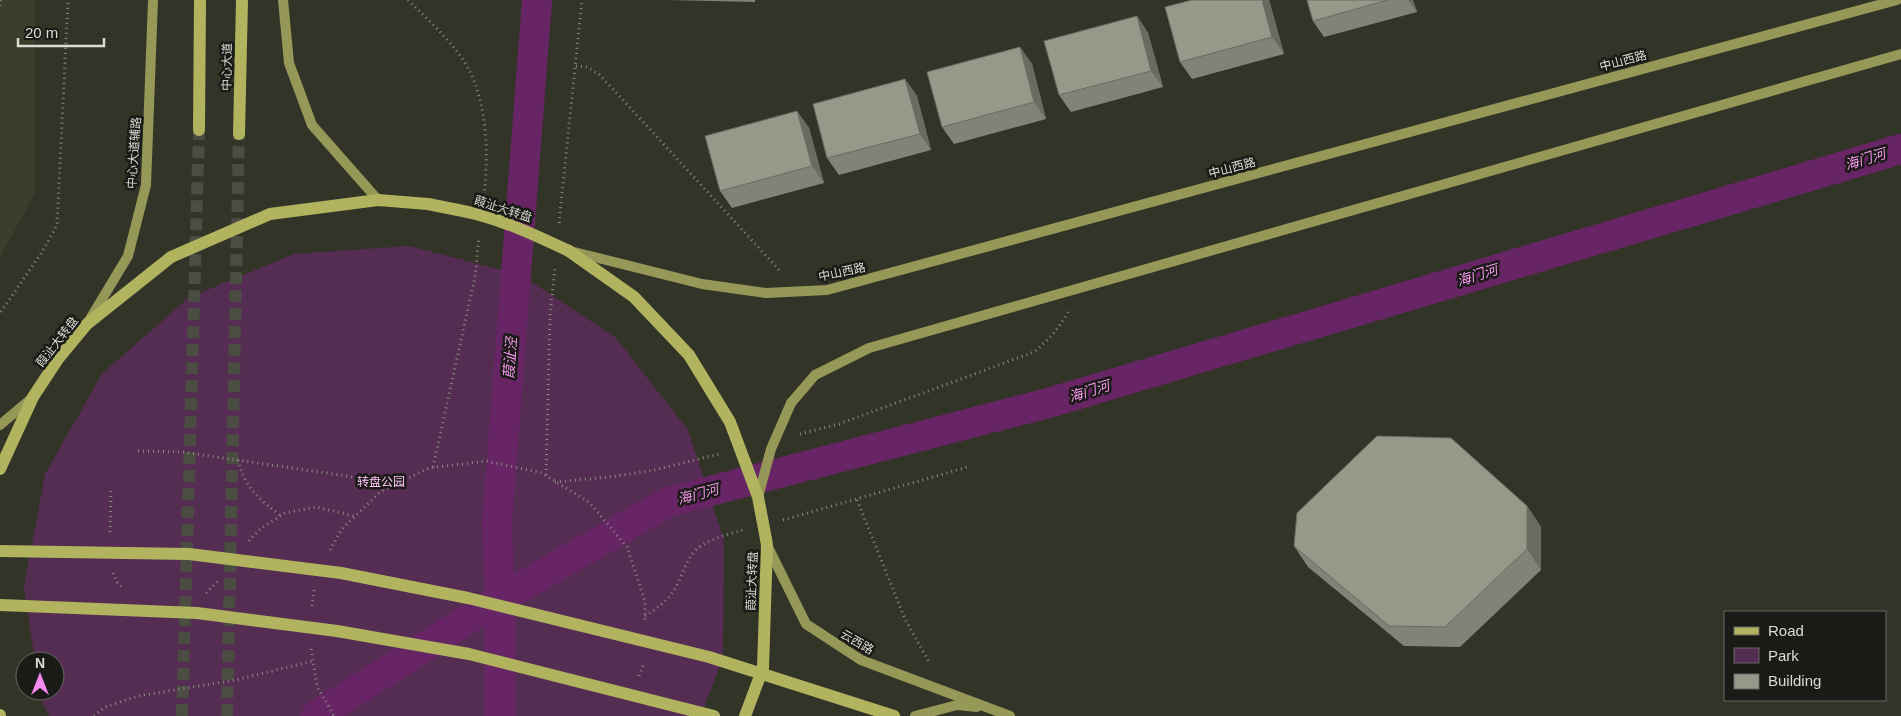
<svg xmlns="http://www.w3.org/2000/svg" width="1901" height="716" viewBox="0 0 1901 716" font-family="Arial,'Noto Sans SC',sans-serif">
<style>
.built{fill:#3c3d2a}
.green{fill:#552d52}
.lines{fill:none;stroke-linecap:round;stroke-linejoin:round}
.canal{stroke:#682565;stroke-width:30}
.primary-tunnel{stroke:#4c4d42;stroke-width:12;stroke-dasharray:12 6;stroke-linecap:butt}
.path{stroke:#898980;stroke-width:3;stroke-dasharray:1 4;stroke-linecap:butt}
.secondary{stroke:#969857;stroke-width:10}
.primary{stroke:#b1b35f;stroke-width:12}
.secondary-bridge{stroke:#969857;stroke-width:10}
.primary-bridge{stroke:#b1b35f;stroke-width:12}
.wall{fill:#828377}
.shaded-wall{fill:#6a6a61}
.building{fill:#97988a;stroke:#6a6a61}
.labels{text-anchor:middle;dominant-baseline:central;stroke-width:5;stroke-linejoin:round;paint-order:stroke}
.street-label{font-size:12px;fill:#dcdcd5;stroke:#1a1b16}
.park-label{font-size:12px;fill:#fec4f8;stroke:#1a1b16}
.water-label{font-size:14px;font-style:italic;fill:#f597ef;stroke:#1a1b16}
</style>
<rect width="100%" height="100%" fill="#333428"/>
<!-- built -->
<polygon class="built" points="0,0 35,0 35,193 0,257"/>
<!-- green -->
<polygon class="green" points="409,246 521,275 616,338 688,430 724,540 723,657 701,716 49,716 41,700 39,691 55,691 55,661 35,661 24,587 45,474 102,374 188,298 294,254"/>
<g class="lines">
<!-- canal -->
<g class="canal">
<polyline points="316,716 500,599 668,502 1052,402 1901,149"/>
<polyline points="500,716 500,599 497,522 537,0"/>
</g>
<!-- primary-tunnel -->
<g class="primary-tunnel">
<polyline points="182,716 199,130"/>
<polyline points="227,716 239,134"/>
</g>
<!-- path -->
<g class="path">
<path d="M408,0C425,17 444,34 458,53C488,90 489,151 484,196"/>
<polyline points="0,6 0,0"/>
<polyline points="576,66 587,67 600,75 781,272"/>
<polyline points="559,223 582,0"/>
<polyline points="1,312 42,252 57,225 68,0"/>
<path d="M800,434L839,424L1034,352C1048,340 1059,329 1068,312"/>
<polyline points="138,451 182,452 395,483"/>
<path d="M238,460C245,488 259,499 281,516"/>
<polyline points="433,467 475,277 479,237"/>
<polyline points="546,475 550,316 555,267"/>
<polyline points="555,482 609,477 650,471 719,454"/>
<polyline points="857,500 905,619 930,664"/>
<polyline points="783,520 968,467"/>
<polyline points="110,532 111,490"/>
<polyline points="249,541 260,529 285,513 316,507 354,516"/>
<polyline points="330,550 341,530 380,492 429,468 486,461 542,473 590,503 627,547 645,601 645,620"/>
<polyline points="113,573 118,584 123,588"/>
<polyline points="206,593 219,580"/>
<polyline points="312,606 314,590"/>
<path d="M645,616C656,609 667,602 674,590C682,578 684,564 694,552C706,539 727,535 743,530"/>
<polyline points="311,649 317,686 334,716"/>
<polyline points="639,676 644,663"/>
<polyline points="94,716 105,707 138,696 236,680 313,661"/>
</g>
<!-- secondary -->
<g class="secondary">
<polyline points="283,0 289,63 312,125 378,200"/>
<polyline points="574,252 702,284 766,293 827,290 1897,0"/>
<polyline points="90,319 128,256 146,185 153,0"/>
<polyline points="791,403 815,375 869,348 1901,54"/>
<polyline points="0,425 32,398"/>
<polyline points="767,545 806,624 861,660 1010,716"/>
<polyline points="915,716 957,705 977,707"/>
</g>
<!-- primary -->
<g class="primary">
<polyline points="199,130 200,0"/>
<polyline points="239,134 242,0"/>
<polyline points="569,251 634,297 689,355 730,422 733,430"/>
<polyline points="0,469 33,397 58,359 87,324 171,257 270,214 378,200 428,204 458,210"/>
<polyline points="0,715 0,716"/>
<polyline points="745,716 763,668 767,545 766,539"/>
</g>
<!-- secondary-bridge -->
<polyline class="secondary-bridge" points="758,497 771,449 791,403"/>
<!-- primary-bridge -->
<g class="primary-bridge">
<path d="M458,210C497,217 533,234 569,251"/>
<polyline points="733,430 758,497 766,539"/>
<polyline points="0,551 189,554 341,573 468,598 709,657 894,716"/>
<polyline points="0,605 197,613 337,631 469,654 714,716"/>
</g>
</g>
<!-- wall -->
<g class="wall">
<polygon points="669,0 755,0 755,2"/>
<polygon points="1269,0 1284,54 1192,79 1180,62"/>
<polygon points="1307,0 1413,0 1417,12 1324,37 1313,21"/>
<polygon points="1137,16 1148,33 1163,87 1071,112 1059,95"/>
<polygon points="1020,47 1032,64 1046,119 954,144 942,127"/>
<polygon points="905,79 917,96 931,150 839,175 827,158"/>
<polygon points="797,111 809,128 824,183 732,208 720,191"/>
<polygon points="1527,506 1541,527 1541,570 1460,647 1404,646 1308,567 1294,546"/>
</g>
<!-- shaded-wall -->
<g class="shaded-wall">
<polygon points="1262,0 1269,0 1284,54 1272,37"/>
<polygon points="1408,0 1413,0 1417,12"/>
<polygon points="1137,16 1148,33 1163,87 1151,71"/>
<polygon points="1020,47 1032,64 1046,119 1034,102"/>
<polygon points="905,79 917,96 931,150 920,134"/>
<polygon points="797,111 809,128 824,183 812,166"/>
<polygon points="1527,506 1541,527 1541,570 1527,549"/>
</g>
<!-- building -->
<g class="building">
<polygon points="1192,0 1262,0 1272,37 1180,62 1165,7"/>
<polygon points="1307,0 1388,0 1313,21"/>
<polygon points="1137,16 1151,71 1059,95 1044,41"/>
<polygon points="1020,47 1034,102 942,127 927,72"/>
<polygon points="905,79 920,134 827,158 813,104"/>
<polygon points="797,111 812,166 720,191 705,136"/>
<polygon points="1377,436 1451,438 1527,506 1527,549 1445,627 1389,626 1294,546 1297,513"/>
</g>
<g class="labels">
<!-- street labels -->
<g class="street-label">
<text transform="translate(1623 61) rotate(-15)">中山西路</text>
<text transform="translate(227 67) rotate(-89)">中心大道</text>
<text transform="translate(134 153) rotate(-86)">中心大道辅路</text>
<text transform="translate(1232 168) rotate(-15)">中山西路</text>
<text transform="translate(503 209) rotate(18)">葭沚大转盘</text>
<text transform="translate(842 272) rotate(-12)">中山西路</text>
<text transform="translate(57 342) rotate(-52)">葭沚大转盘</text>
<text transform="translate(752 581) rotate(-88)">葭沚大转盘</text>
<text transform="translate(857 642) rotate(30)">云西路</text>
</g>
<!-- park labels -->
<g class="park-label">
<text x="381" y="482">转盘公园</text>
</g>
<!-- water labels -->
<g class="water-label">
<text transform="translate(1865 159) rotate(-17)">海门河</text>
<text transform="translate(1477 275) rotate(-17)">海门河</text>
<text transform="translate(510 358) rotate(-86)">葭沚泾</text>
<text transform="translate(1089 391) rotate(-17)">海门河</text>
<text transform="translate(698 494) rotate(-15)">海门河</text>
</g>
</g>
<!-- legend -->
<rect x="1724" y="611" width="162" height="90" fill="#1a1b16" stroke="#686862"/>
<rect x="1734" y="627" width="25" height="8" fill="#b1b35f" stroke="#686862"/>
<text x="1768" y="636" font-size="15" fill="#dcdcd5">Road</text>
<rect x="1734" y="648" width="25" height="15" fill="#552d52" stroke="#686862"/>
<text x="1768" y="661" font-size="15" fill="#dcdcd5">Park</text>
<rect x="1734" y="674" width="25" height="15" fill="#97988a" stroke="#686862"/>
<text x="1768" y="686" font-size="15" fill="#dcdcd5">Building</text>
<!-- north arrow -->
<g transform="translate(40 676)"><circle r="24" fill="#1a1b16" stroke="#686862"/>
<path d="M0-4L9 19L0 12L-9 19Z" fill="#f589ee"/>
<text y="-8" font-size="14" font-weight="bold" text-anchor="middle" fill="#dcdcd5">N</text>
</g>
<!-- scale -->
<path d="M18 38v8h86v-8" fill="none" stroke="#dcdcd5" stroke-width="2.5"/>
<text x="25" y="38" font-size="15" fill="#dcdcd5" stroke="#1a1b16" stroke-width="4" paint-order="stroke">20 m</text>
</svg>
